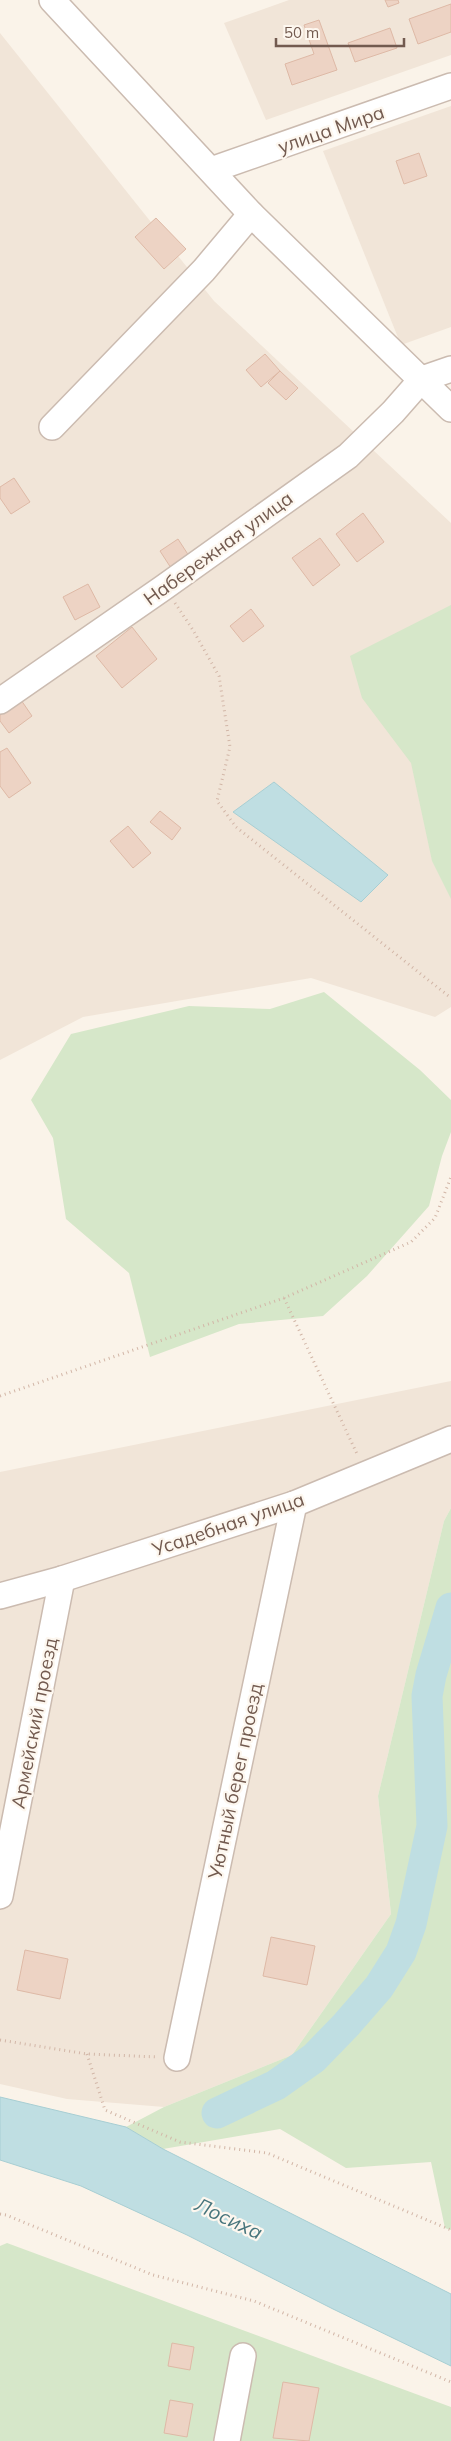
<svg xmlns="http://www.w3.org/2000/svg" width="451" height="2441" viewBox="0 0 451 2441" font-family="Mulish,sans-serif">
<style>
.residential{fill:#f1e5d8}
.green{fill:#d6e7c9}
.water{fill:#bfdee2;stroke:#a7ced3}
.lines{fill:none;stroke-linecap:round;stroke-linejoin:round}
.river{stroke:#bfdee2;stroke-width:31}
.building{fill:#edd3c4;stroke:#deb9a6}
.minor-casing{stroke:#cbbbb0;stroke-width:28}
.path{stroke:#d2b6a7;stroke-width:3;stroke-dasharray:1 4;stroke-linecap:butt}
.minor{stroke:#fff;stroke-width:25}
.labels{text-anchor:middle;dominant-baseline:central;stroke-width:4.5;stroke-linejoin:round;paint-order:stroke}
.street-label{font-size:19px;fill:#725a4f;stroke:#fdf7ef}
.water-label{font-size:20px;font-style:italic;fill:#47757c;stroke:#fdf7ef}
</style>
<rect width="100%" height="100%" fill="#faf3e9"/>
<!-- residential -->
<g class="residential">
<polygon points="289,0 451,0 451,55 266,120 224,23"/>
<polygon points="0,33 214,301 451,523 451,1007 435,1017 311,978 83,1017 0,1060"/>
<polygon points="451,106 451,327 401,345 323,151"/>
<polygon points="451,1381 451,1508 444,1521 378,1796 391,1914 292,2055 164,2107 67,2099 0,2084 0,1472"/>
</g>
<!-- green -->
<g class="green">
<polygon points="451,605 451,899 432,861 411,763 362,698 350,656"/>
<polygon points="324,992 420,1070 451,1100 451,1132 442,1156 429,1206 367,1276 323,1316 239,1324 150,1357 129,1273 66,1219 53,1138 31,1100 71,1034 189,1006 270,1009"/>
<polygon points="451,1508 451,2230 445,2228 431,2162 346,2168 280,2129 163,2149 126,2127 164,2107 292,2055 391,1914 378,1796 444,1521"/>
<polygon points="7,2243 451,2407 451,2441 0,2441 0,2246"/>
</g>
<!-- water -->
<g class="water">
<polygon points="274,782 388,875 361,902 233,812"/>
<polygon points="0,2097 126,2127 163,2149 451,2294 451,2366 333,2309 187,2235 81,2186 0,2160"/>
</g>
<g class="lines">
<!-- river -->
<polyline class="river" points="217,2113 276,2085 314,2058 346,2025 379,1987 401,1952 411,1924 432,1826 427,1696 431,1675 451,1608"/>
</g>
<!-- building -->
<g class="building">
<polygon points="385,0 398,0 399,3 388,7"/>
<polygon points="451,4 451,32 418,44 409,19"/>
<polygon points="319,20 337,70 292,85 285,64 314,54 304,25"/>
<polygon points="390,28 397,48 355,62 348,43"/>
<polygon points="419,153 427,176 404,184 396,161"/>
<polygon points="156,218 186,249 164,269 135,237"/>
<polygon points="265,354 280,371 261,387 246,370"/>
<polygon points="280,371 298,388 286,400 268,383"/>
<polygon points="14,478 30,502 11,514 0,498 0,487"/>
<polygon points="363,513 384,542 357,562 336,534"/>
<polygon points="320,538 340,565 313,586 292,558"/>
<polygon points="178,539 189,556 171,568 160,551"/>
<polygon points="88,584 100,607 75,620 63,597"/>
<polygon points="251,609 264,626 243,642 230,626"/>
<polygon points="132,627 157,659 122,688 96,656"/>
<polygon points="21,700 32,716 9,733 0,721 0,715"/>
<polygon points="7,748 31,783 9,798 0,786 0,752"/>
<polygon points="160,811 181,828 172,840 150,822"/>
<polygon points="128,826 151,853 133,868 110,841"/>
<polygon points="271,1937 315,1946 307,1985 263,1976"/>
<polygon points="25,1950 68,1959 60,1999 17,1990"/>
<polygon points="172,2343 194,2347 190,2370 168,2366"/>
<polygon points="283,2382 319,2388 309,2441 273,2438"/>
<polygon points="170,2400 193,2404 187,2437 164,2433"/>
</g>
<g class="lines">
<defs>
<g id="minor">
<polyline points="52,0 251,214 451,409"/>
<polyline points="211,170 451,86"/>
<polyline points="52,427 204,270 251,214"/>
<polyline points="0,701 163,588 348,456 393,412 422,379 451,369"/>
<polyline points="0,1596 62,1579 294,1504 451,1439"/>
<polyline points="0,1896 62,1579"/>
<polyline points="177,2058 294,1504"/>
<polyline points="227,2441 243,2356"/>
</g>
</defs>
<!-- minor casing -->
<use href="#minor" class="minor-casing"/>
<!-- path -->
<g class="path">
<polyline points="175,603 193,630 219,676 230,747 217,801 236,827 451,998"/>
<polyline points="284,1298 358,1456"/>
<polyline points="0,1396 284,1298 411,1242 435,1218 451,1177"/>
<polyline points="0,2040 87,2054 158,2057"/>
<polyline points="87,2054 105,2110 180,2142 267,2153 451,2230"/>
<polyline points="0,2214 6,2215 153,2275 254,2301 451,2382"/>
</g>
<!-- minor -->
<use href="#minor" class="minor"/>
</g>
<g class="labels">
<!-- street labels -->
<g class="street-label">
<text transform="translate(331 129) rotate(-19)">улица Мира</text>
<text transform="translate(218 548) rotate(-36)">Набережная улица</text>
<text transform="translate(228 1524) rotate(-19)">Усадебная улица</text>
<text transform="translate(34 1723) rotate(-79)">Армейский проезд</text>
<text transform="translate(235 1781) rotate(-78)">Уютный берег проезд</text>
</g>
<!-- water labels -->
<g class="water-label">
<text transform="translate(229 2218) rotate(25)">Лосиха</text>
</g>
</g>
<!-- scale -->
<path d="M276 38v8h128v-8" fill="none" stroke="#725a4f" stroke-width="2.5"/>
<text x="284" y="38" font-size="15" fill="#725a4f" stroke="#fdf7ef" stroke-width="4" paint-order="stroke">50 m</text>
</svg>
